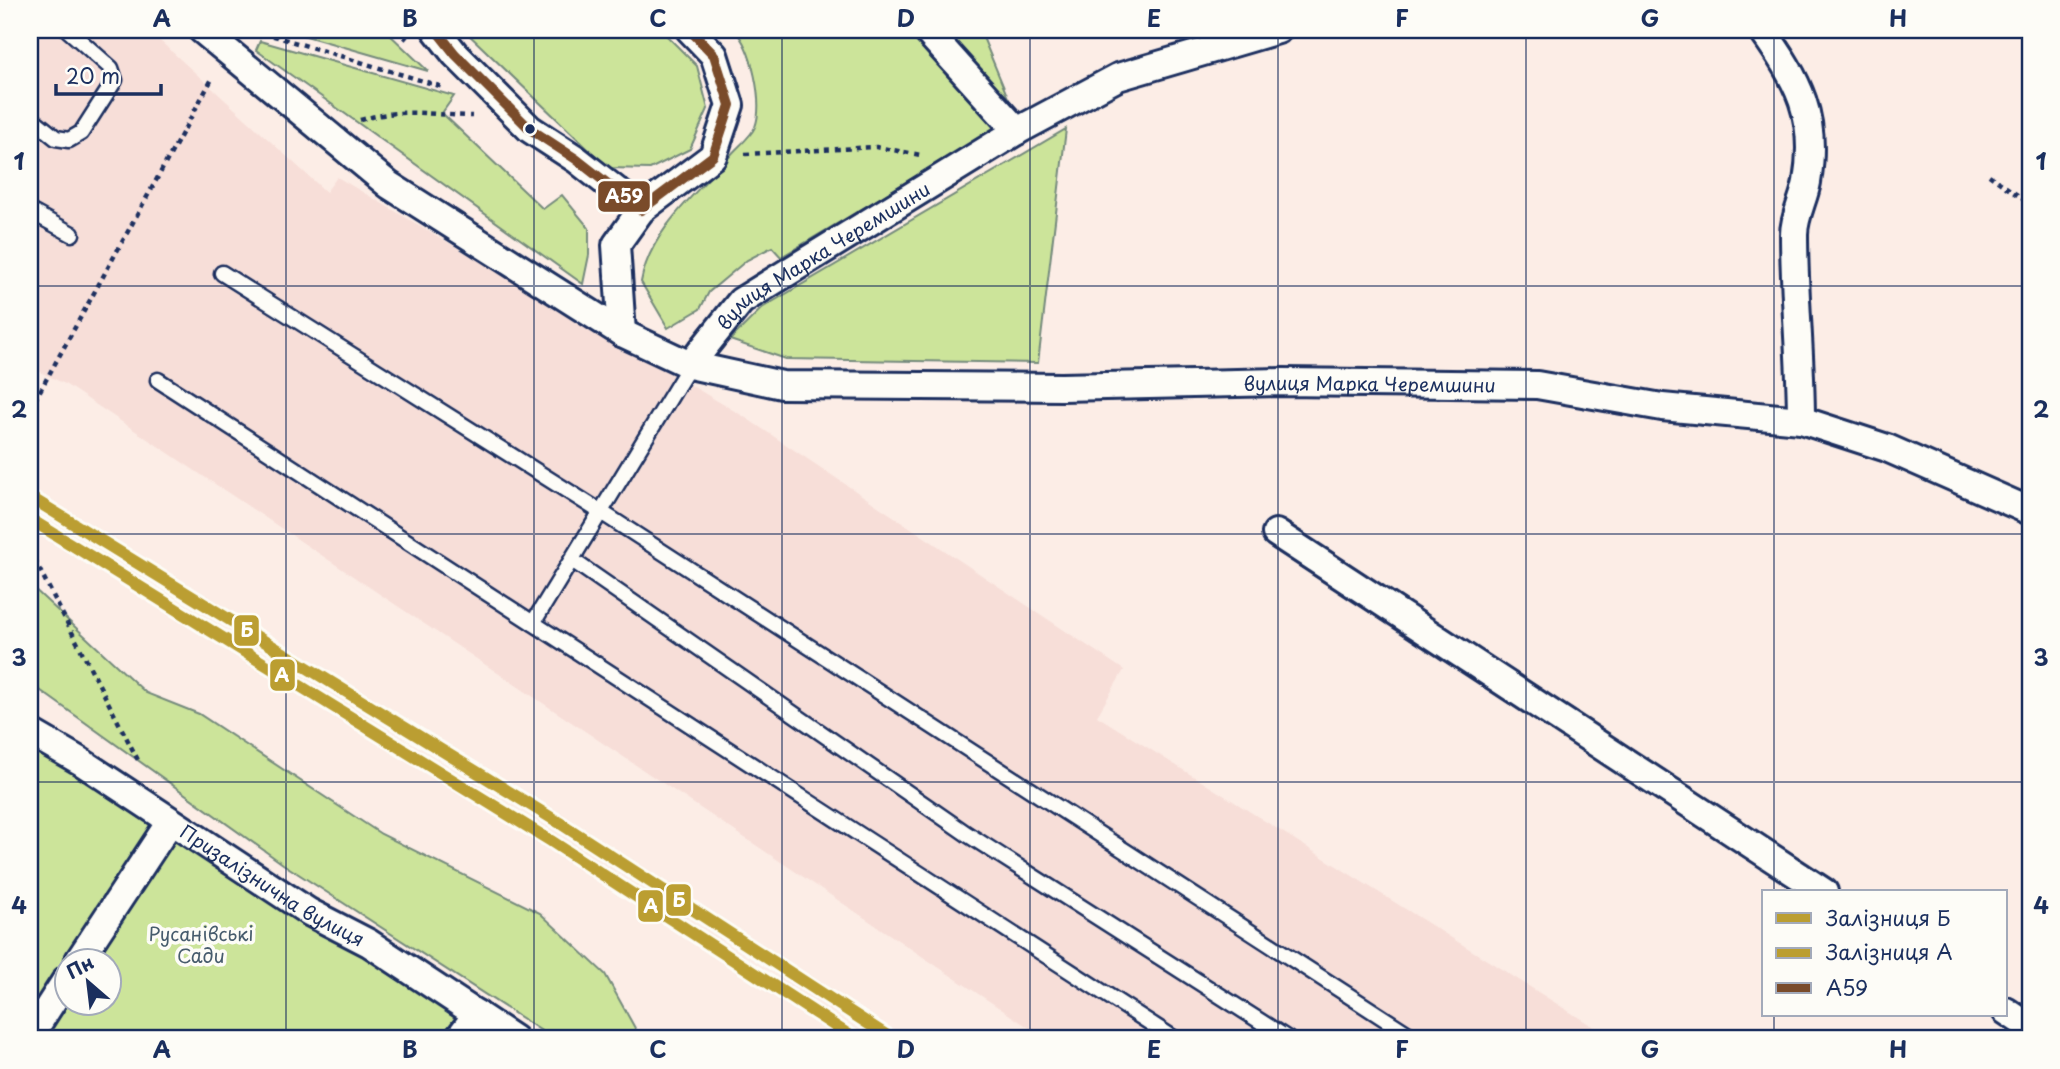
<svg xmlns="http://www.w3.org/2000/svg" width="2060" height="1069" viewBox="0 0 2060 1069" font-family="'Playpen Sans',sans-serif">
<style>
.built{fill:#f7ded8}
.green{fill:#cce49a;stroke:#748a7c;stroke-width:2;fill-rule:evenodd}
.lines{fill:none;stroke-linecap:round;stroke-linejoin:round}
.service-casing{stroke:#1b2f5e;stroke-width:19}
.minor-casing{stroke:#1b2f5e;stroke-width:32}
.path{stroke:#1b2f5e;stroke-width:4.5;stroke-dasharray:5 5;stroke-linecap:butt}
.service{stroke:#fdfcf7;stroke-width:14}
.minor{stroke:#fdfcf7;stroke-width:26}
.bus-1-casing{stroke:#fdfcf7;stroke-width:16}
.bus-1{stroke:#7a4b2a;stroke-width:10}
.rail-1-casing{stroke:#fdfcf7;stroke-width:18}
.rail-2-casing{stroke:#fdfcf7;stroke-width:18}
.rail-1{stroke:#bb9e31;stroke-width:12}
.rail-2{stroke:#bb9e31;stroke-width:12}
.grid{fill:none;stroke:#1b2f5e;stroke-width:2;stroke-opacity:0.55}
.bus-dot{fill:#1b2f5e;stroke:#fdfcf7;stroke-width:2.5}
.labels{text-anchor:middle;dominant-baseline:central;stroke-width:7;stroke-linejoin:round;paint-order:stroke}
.street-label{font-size:19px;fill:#1b2f5e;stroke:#fdfcf7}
.park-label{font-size:19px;fill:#475c6d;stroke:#fdfcf7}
.line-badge{stroke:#fdfcf7;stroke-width:2.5}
.badge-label{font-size:19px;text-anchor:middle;font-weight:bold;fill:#fff}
.neatline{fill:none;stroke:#1b2f5e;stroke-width:2.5}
.grid-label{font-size:23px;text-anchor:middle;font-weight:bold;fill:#1b2f5e}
</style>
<rect width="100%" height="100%" fill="#fcede6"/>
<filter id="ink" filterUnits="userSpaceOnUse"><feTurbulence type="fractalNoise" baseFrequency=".0143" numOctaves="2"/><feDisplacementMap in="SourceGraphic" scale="14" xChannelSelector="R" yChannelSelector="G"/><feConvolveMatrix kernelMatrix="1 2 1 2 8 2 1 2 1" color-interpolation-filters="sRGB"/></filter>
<g filter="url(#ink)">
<!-- built -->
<polygon class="built" points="30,30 148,30 326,192 337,177 743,416 1124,670 1097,716 1613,1039 1046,1039 65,384 30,367"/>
<!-- green -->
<g class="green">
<polygon points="285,30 385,30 428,71"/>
<polygon points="464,30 661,30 697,66 708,109 690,149 650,169 608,168"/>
<path d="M734,30H980L1016,117L781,257L772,247L747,260L709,292L700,309L668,328L641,282C650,231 696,193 730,156C736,148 751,137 755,127C764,103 752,47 734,30Z"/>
<polygon points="260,41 454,96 442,113 543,209 562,195 589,228 589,255 583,284 256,50"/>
<polygon points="1066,129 1038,363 786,359 730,340 762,308"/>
<polygon points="30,585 146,693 199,714 381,834 540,913 605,974 641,1039 554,1039 283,864 30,683"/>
<path d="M30,735L525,1039H30ZM66,960H108V1002H66Z"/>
</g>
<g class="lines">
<defs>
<g id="service">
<polyline points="30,117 56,138 69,140 81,133 115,80 111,68 68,30"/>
<polyline points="30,211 72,234"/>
<polyline points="222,273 601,512 1416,1039"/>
<polyline points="158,380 1175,1039"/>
<polyline points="572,560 967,834 1288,1039"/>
<polyline points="533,623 690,365"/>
</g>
<g id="minor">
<path id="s1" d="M202,30L389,185L622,333L690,365L782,385L1062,387L1283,382L1537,385L1662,407L1801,420L1887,448L2030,511"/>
<polyline points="436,30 455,54 530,129 576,159 641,210"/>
<polyline points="926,30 1017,131"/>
<path d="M1762,30C1799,81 1818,117 1807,182C1804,199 1794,217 1794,234C1794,296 1801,358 1801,420"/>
<polyline points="622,333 616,245 641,210 713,156 730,105 714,55 690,30"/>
<path id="s2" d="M690,365L741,301L1017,131L1118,77L1278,30"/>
<polyline points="1276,533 1824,892"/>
<path id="s3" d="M30,732L80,761L309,912L369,943L514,1039"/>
<polyline points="79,960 170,822"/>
<polyline points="2006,1011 2030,1027"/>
<polyline points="30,1036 66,980"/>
<polyline points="458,1039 477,1014"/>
</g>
</defs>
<!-- service casing -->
<use href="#service" class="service-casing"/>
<!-- minor casing -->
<use href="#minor" class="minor-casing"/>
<!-- path -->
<g class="path">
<polyline points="254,30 443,87"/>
<polyline points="397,30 407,39"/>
<path d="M360,120C405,107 428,115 472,116"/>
<polyline points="745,154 876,147 921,155"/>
<polyline points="1989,175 2030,204"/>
<polyline points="30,409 212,79"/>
<polyline points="30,551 139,762"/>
</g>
<!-- service -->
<use href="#service" class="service"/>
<!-- minor -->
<use href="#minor" class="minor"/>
<defs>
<polyline id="bus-1" points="436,30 455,54 530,129 576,159 641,210 713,156 730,105 714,55 690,30"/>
</defs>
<!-- bus-1 casing -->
<use href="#bus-1" class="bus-1-casing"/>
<!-- bus-1 -->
<use href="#bus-1" class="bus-1"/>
<defs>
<polyline id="rail-1" points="30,497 563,825 892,1039"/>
<polyline id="rail-2" points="30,519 551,841 855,1039"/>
</defs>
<!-- rail-1 casing -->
<use href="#rail-1" class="rail-1-casing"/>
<!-- rail-2 casing -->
<use href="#rail-2" class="rail-2-casing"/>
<!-- rail-1 -->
<use href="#rail-1" class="rail-1"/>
<!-- rail-2 -->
<use href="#rail-2" class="rail-2"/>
</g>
</g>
<!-- grid -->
<path class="grid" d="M286,30V1039M534,30V1039M782,30V1039M1030,30V1039M1278,30V1039M1526,30V1039M1774,30V892M30,286H2030M30,534H2030M30,782H2030M1774,1015V1039"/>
<!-- markers -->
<circle class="bus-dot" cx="530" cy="129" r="6"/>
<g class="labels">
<!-- street labels -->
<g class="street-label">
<text stroke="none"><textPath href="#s2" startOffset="175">вулиця Марка Черемшини</textPath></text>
<text stroke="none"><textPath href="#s1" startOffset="1276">вулиця Марка Черемшини</textPath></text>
<text stroke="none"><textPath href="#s3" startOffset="287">Призалізнична вулиця</textPath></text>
</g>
<!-- park labels -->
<g class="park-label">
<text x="201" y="933">Русанівські<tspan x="201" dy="22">Сади</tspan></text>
</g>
</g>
<g class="line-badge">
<rect x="597" y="180" width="54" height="33" rx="7" fill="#7a4b2a"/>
<rect x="233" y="614" width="27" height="33" rx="7" fill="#bb9e31"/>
<rect x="269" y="658" width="27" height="34" rx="7" fill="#bb9e31"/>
<rect x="665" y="883" width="27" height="34" rx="7" fill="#bb9e31"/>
<rect x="637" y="889" width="27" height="34" rx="7" fill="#bb9e31"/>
</g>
<g class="badge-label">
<text x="624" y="203">А59</text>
<text x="247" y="637">Б</text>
<text x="282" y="682">A</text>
<text x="679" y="907">Б</text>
<text x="651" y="913">A</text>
</g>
<!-- margin -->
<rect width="2060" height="1069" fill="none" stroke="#fdfcf7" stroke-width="77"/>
<!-- legend -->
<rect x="1762" y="890" width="245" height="126" fill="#fdfcf7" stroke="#a3aaba" stroke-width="2"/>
<rect x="1776" y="913" width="35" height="10" fill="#bb9e31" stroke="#a3aaba" stroke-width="2"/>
<text x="1826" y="926" font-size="21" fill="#1b2f5e">Залізниця Б</text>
<rect x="1776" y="948" width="35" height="10" fill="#bb9e31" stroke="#a3aaba" stroke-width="2"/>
<text x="1826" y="960" font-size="21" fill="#1b2f5e">Залізниця A</text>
<rect x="1776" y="983" width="35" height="10" fill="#7a4b2a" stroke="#a3aaba" stroke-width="2"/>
<text x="1826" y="996" font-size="21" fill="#1b2f5e">А59</text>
<!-- north arrow -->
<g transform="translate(88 982) rotate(332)"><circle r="33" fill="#fdfcf7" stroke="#a3aaba" stroke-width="2"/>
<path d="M0-5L12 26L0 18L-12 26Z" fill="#1b2f5e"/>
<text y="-10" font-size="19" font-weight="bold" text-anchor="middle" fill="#1b2f5e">Пн</text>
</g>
<!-- scale -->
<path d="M56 84v10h105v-10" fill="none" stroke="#1b2f5e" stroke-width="3.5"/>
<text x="66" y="84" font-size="21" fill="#1b2f5e" stroke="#fdfcf7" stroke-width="5" paint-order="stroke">20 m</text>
<rect x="38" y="38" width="1984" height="992" class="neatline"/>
<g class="grid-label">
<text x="162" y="27">A</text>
<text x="410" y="27">B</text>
<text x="658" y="27">C</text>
<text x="906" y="27">D</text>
<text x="1154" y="27">E</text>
<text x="1402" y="27">F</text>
<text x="1650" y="27">G</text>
<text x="1898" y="27">H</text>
<text x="19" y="170">1</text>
<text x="2041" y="170">1</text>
<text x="19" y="418">2</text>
<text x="2041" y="418">2</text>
<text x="19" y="666">3</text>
<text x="2041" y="666">3</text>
<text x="19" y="914">4</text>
<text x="2041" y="914">4</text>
<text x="162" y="1058">A</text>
<text x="410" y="1058">B</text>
<text x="658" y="1058">C</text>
<text x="906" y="1058">D</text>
<text x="1154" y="1058">E</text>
<text x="1402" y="1058">F</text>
<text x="1650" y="1058">G</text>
<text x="1898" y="1058">H</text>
</g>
</svg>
